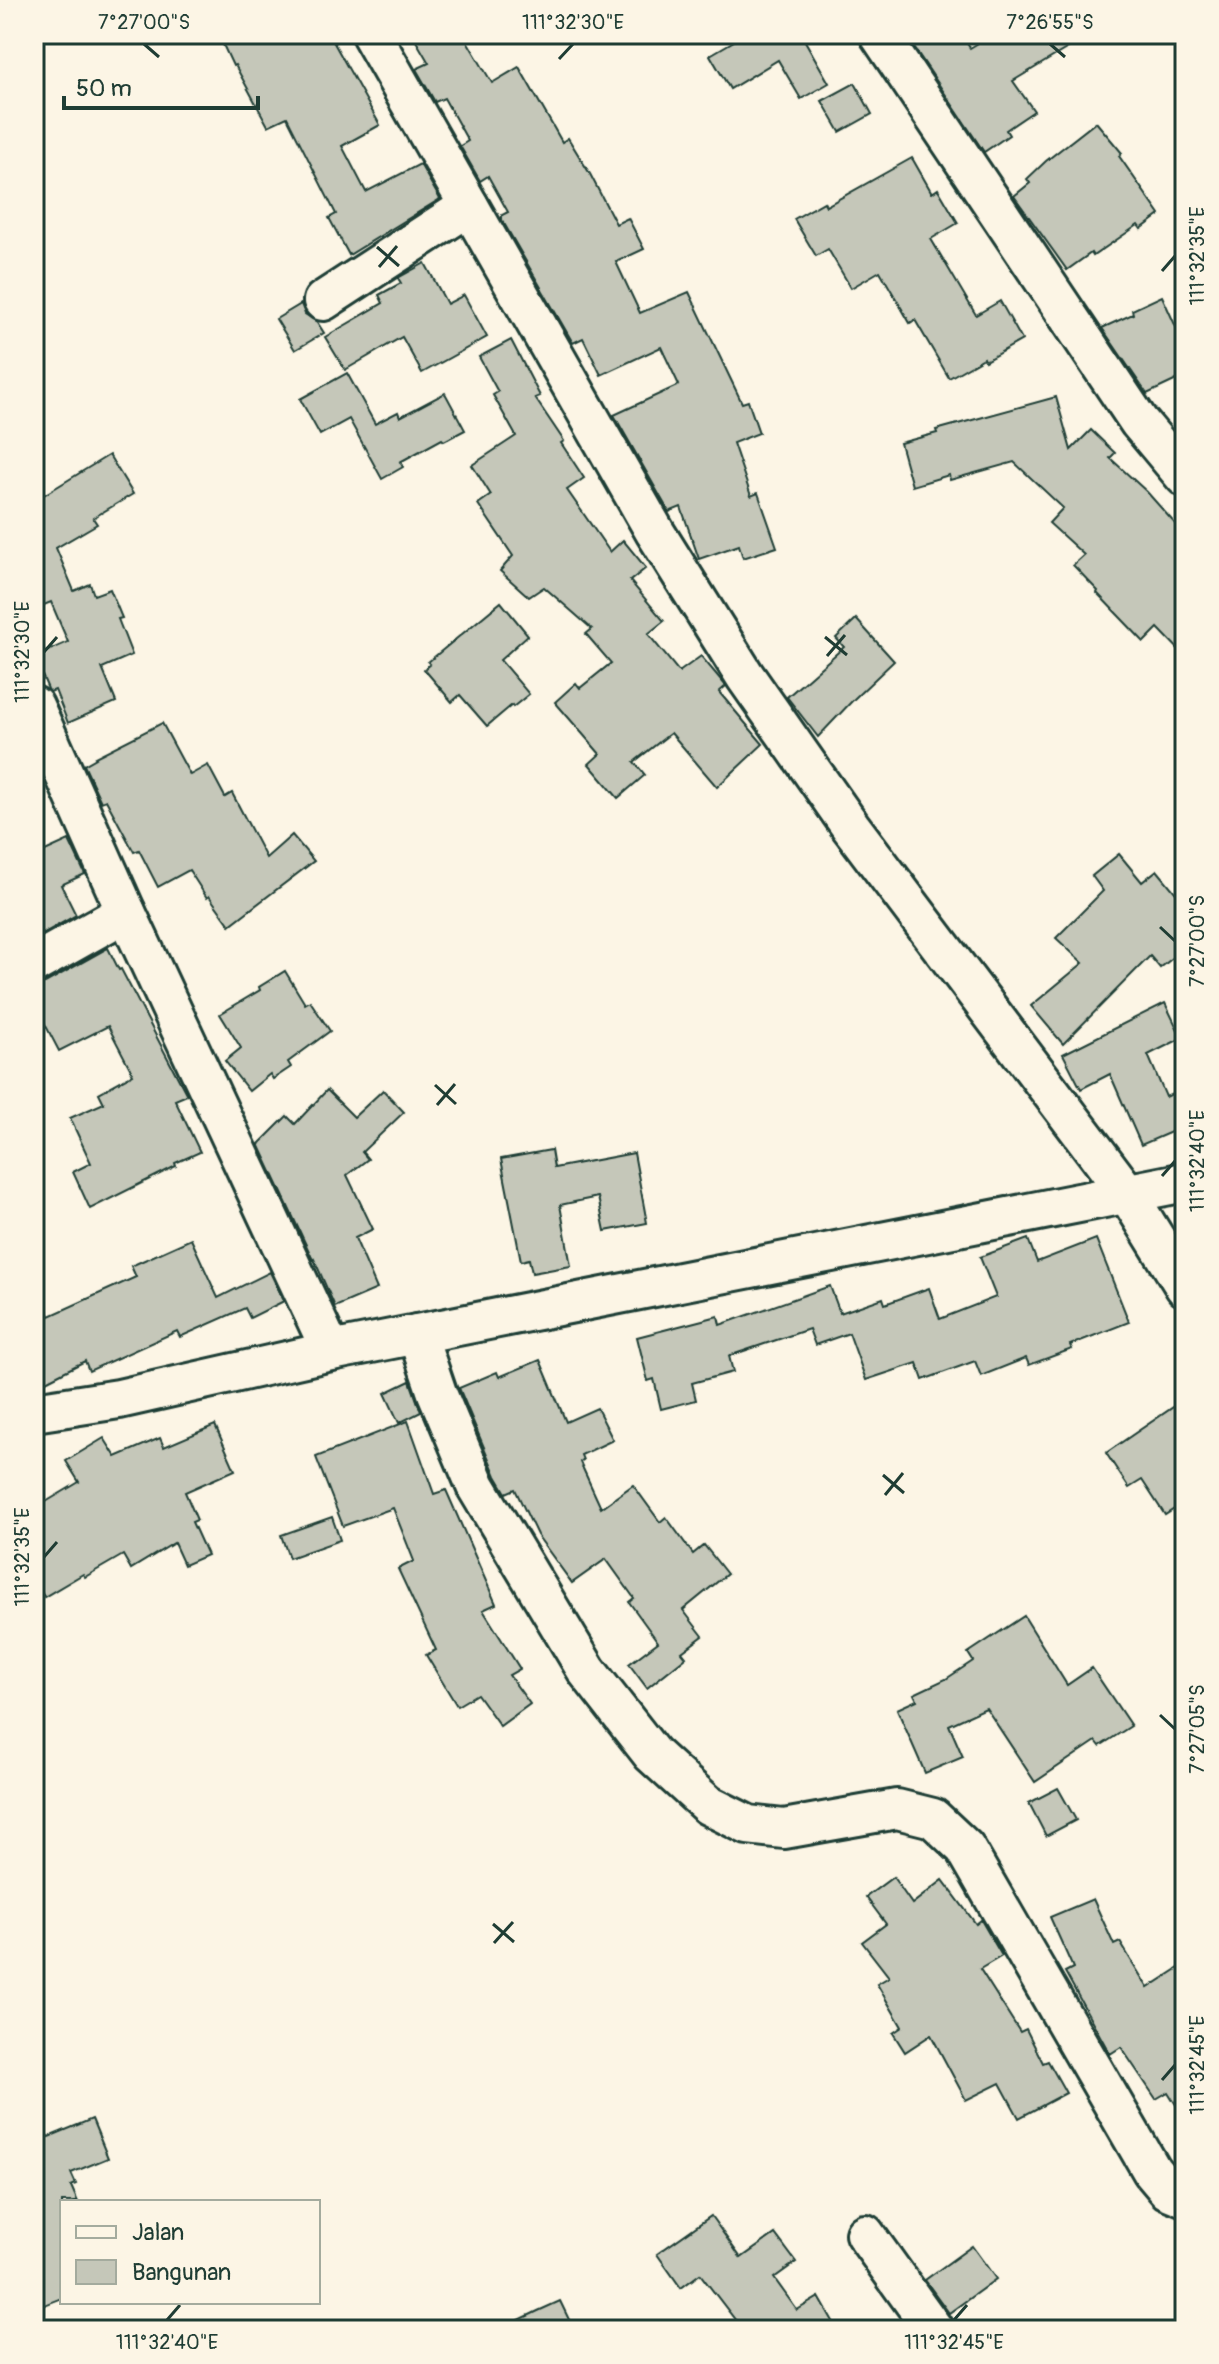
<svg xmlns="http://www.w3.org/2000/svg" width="1219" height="2364" viewBox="0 0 1219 2364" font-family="Pangolin,sans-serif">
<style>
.building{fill:#c5c7b9;stroke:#1f3d34;stroke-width:2}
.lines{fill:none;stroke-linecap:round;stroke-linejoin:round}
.minor-casing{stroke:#1f3d34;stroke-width:44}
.minor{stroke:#fcf5e5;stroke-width:38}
.ticks{fill:none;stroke:#1f3d34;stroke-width:3}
.neatline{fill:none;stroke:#1f3d34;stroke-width:3}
.ticks-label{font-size:20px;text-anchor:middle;fill:#1f3d34}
</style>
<rect width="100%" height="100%" fill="#fcf5e5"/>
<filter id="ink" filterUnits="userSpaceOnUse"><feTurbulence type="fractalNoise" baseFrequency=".0125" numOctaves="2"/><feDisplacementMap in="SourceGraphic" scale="16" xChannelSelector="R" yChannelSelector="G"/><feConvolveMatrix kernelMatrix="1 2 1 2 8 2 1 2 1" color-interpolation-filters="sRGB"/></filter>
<g filter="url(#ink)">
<!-- building -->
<g class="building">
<polygon points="218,34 329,34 380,125 342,146 366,192 420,164 440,199 349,255 329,218 336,214 287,117 268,126 235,65 233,66"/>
<polygon points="412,34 463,34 492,83 519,67 562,142 568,138 590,174 616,224 628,218 644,249 616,262 640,313 689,292 742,403 748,401 759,433 733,443 751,496 758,493 777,547 743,558 739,545 699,559 681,507 669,512 614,415 679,385 661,347 601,375 583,338 573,343 502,220 502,215 508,212 488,176 480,181 460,146 468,141 444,98 435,102 416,69 429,63"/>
<polygon points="746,34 801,34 829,83 801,99 778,60 730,89 710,55"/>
<polygon points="905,34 961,34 970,48 993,34 1091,34 1013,81 1034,111 1006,130 1009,135 984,152"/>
<polygon points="855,83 872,114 840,132 822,101"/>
<polygon points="1096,122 1122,153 1119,156 1160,215 1141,229 1138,225 1093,256 1091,253 1067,270 1014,196 1030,183 1027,179 1046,161"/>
<polygon points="912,158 932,193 938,189 958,223 931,239 976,315 1000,301 1022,340 985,361 984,358 949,378 915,320 910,323 880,271 851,288 828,249 816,256 794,219 824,202 826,206"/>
<polygon points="425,263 447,304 464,295 487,337 422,373 402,337 345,370 325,337 383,303 379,295 401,283 398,278"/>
<polygon points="1162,296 1176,327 1185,323 1185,376 1147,394 1102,328 1133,314 1132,310"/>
<polygon points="301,304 305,314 317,322 324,333 295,350 276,319"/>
<polygon points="511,340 540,396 535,398 564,441 561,443 584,478 567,490 610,552 623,540 646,568 630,581 664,621 648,634 679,672 701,656 726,686 719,692 763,744 717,787 671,733 634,762 645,775 618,798 589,764 600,754 555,702 576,683 580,688 611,663 586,634 592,629 544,587 529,597 500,571 513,556 478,504 491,495 472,465 516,436 493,395 498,392 479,357"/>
<polygon points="347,373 375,424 398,412 400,417 445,393 465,430 444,441 442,439 400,462 403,467 382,479 349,419 320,435 300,399"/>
<polygon points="1056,397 1071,450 1091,430 1115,453 1110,458 1147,492 1185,535 1185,656 1158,628 1144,642 1097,593 1098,591 1073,565 1084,555 1049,523 1063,508 1014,462 950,480 949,475 912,486 900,443 937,433 936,430"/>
<polygon points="109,455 133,494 93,518 97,524 56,548 74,591 90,584 94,595 110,589 122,618 118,619 132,655 102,668 116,702 68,723 55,690 50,692 48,689 34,657 68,642 51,602 34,609 34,501"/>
<polygon points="501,602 528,635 500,660 529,694 513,707 512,705 487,726 460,695 452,702 424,669 430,664 428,662"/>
<polygon points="856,619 894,661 854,699 818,737 787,697 844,647 836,638"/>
<polygon points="162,723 190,775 208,765 225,797 232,793 266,858 292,835 314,861 230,925 209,896 207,898 189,870 158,887 139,850 134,852 106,800 101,802 84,765 96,758 95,757"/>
<polygon points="69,840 85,874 61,885 76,915 35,938 34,856"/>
<polygon points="1119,854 1142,882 1157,870 1185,904 1185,948 1160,968 1150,956 1063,1044 1031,1006 1083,963 1056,938 1103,891 1092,876"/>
<polygon points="108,948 119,970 121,969 187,1095 175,1100 200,1152 175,1163 176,1166 90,1209 73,1172 91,1163 70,1118 104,1103 99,1093 133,1074 108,1026 59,1051 34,1003 34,986 45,983"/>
<polygon points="285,971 305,1004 310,1001 330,1031 288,1062 291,1067 273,1079 270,1074 249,1091 225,1061 241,1048 220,1014 260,990 259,987"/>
<polygon points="1165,1003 1182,1038 1148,1055 1166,1097 1185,1088 1185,1126 1141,1145 1110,1074 1081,1089 1063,1054"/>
<polygon points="327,1090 354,1117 383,1090 404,1112 362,1152 368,1159 347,1175 373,1229 355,1238 377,1289 335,1307 314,1259 313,1260 259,1144 287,1116 295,1124"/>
<polygon points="551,1150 554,1168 634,1153 647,1223 605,1231 598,1197 560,1205 571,1266 532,1273 529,1259 521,1261 501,1159"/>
<polygon points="191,1239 218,1298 270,1272 284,1301 250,1318 245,1308 180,1337 177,1331 89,1371 85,1361 34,1387 34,1285 50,1316 136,1277 131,1266"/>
<polygon points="1028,1239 1037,1262 1096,1239 1129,1322 1070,1345 1072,1349 1029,1365 1026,1358 981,1376 975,1361 923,1380 917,1363 866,1380 849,1333 815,1345 809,1329 729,1356 733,1372 692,1383 696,1400 661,1409 654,1379 648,1381 637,1337 718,1316 720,1325 830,1286 840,1313 883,1298 885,1304 929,1288 940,1319 996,1297 980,1257"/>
<polygon points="540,1360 566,1422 597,1408 613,1440 581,1455 583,1460 580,1462 601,1508 633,1485 660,1522 666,1517 693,1554 704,1545 727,1574 683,1610 703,1636 682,1652 686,1657 647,1688 629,1664 658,1642 629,1602 634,1598 606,1559 572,1583 537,1535 515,1489 506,1493 496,1476 459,1388 497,1372 499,1377"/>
<polygon points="410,1381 421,1412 399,1423 385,1393"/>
<polygon points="1185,1399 1185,1502 1165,1515 1142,1480 1129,1488 1106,1453"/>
<polygon points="408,1421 434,1494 446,1490 496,1604 483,1610 520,1669 509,1675 530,1704 500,1726 477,1694 457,1706 426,1655 436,1650 398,1569 414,1561 393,1508 343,1526 316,1457"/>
<polygon points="215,1425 235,1470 185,1492 197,1520 192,1522 207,1555 184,1565 174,1543 131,1569 123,1555 85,1577 83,1574 44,1597 34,1579 34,1509 79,1482 66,1461 104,1438 116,1457 160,1438 164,1447"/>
<polygon points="332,1517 340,1540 289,1558 281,1535"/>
<polygon points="1024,1616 1067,1685 1092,1668 1131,1726 1100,1746 1096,1741 1035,1782 986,1708 949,1725 963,1757 925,1773 897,1709 917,1700 914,1694 946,1679 973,1661 968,1653"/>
<polygon points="1058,1788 1076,1820 1046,1836 1029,1803"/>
<polygon points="893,1877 912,1904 943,1880 976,1924 981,1920 1002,1956 980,1969 1020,2032 1026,2029 1043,2063 1048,2061 1066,2093 1019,2118 1000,2083 966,2100 931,2035 905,2052 893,2033 902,2027 877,1984 889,1977 862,1942 886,1924 866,1897"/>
<polygon points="1093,1899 1114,1945 1120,1942 1148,1988 1185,1964 1185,2119 1168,2092 1156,2099 1121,2047 1110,2054 1065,1972 1073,1968 1050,1917"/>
<polygon points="92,2119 108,2158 71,2173 76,2184 71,2186 78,2202 62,2202 62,2298 34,2309 34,2143"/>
<polygon points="711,2216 741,2258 775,2234 796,2262 774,2278 797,2310 819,2297 838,2330 743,2330 700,2274 681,2288 657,2254"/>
<polygon points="972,2246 996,2279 949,2313 925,2280"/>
<polygon points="560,2301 574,2330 498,2330 538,2311"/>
</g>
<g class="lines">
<defs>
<g id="minor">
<polyline points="371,34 655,532 745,676 851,827 1127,1193 1185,1287"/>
<polyline points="879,34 1139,422 1185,477"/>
<polyline points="323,301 469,206"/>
<polyline points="34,706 126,912 331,1351"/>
<polyline points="34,964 126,912"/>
<polyline points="417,1334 437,1393 476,1486 587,1671 652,1754 708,1805 748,1825 784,1829 897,1809 933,1818 965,1848 1152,2171 1168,2190 1185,2197"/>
<polyline points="34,1412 119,1399 331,1351 1185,1182"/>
<polyline points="865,2234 934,2330"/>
</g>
</defs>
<!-- minor casing -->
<use href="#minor" class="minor-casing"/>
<!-- minor -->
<use href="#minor" class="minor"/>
</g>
</g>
<!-- ticks -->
<path class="ticks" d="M144,44L159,57M1050,44L1065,57M559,59L573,44M377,247L399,266M379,267L397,246M1162,271L1175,256M825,637L847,655M44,652L57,637M827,656L845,635M1160,927L1175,941M435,1085L456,1104M437,1105L455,1084M1162,1176L1175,1161M883,1475L904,1493M885,1495L903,1473M44,1557L57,1542M1160,1715L1175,1729M493,1924L514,1942M494,1943L513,1922M1162,2080L1175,2065M167,2320L180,2305M954,2320L967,2305"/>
<!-- margin -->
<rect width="1219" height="2364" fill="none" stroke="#fcf5e5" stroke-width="88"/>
<!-- legend -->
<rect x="60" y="2200" width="260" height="104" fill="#fcf5e5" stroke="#a4ab9e" stroke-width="2"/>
<rect x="76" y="2226" width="40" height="12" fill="#fcf5e5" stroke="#a4ab9e" stroke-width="2"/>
<text x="132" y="2240" font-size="24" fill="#1f3d34">Jalan</text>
<rect x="76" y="2260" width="40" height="24" fill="#c5c7b9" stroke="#a4ab9e" stroke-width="2"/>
<text x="132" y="2280" font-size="24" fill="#1f3d34">Bangunan</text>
<!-- scale -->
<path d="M64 96v12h194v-12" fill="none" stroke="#1f3d34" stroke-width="4"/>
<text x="76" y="96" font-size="24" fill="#1f3d34" stroke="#fcf5e5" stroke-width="6" paint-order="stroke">50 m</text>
<rect x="44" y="44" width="1131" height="2276" class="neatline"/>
<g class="ticks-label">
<text x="144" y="29">7°27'00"S</text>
<text x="573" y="29">111°32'30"E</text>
<text x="1050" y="29">7°26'55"S</text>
<text transform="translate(1197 256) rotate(-90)" y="7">111°32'35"E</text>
<text transform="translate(22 652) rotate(-90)" y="7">111°32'30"E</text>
<text transform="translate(1197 941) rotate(-90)" y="7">7°27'00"S</text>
<text transform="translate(1197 1161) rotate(-90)" y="7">111°32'40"E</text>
<text transform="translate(22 1557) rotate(-90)" y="7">111°32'35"E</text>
<text transform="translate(1197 1729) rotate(-90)" y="7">7°27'05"S</text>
<text transform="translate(1197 2065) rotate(-90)" y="7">111°32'45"E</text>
<text x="167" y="2349">111°32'40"E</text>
<text x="954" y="2349">111°32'45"E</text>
</g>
</svg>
